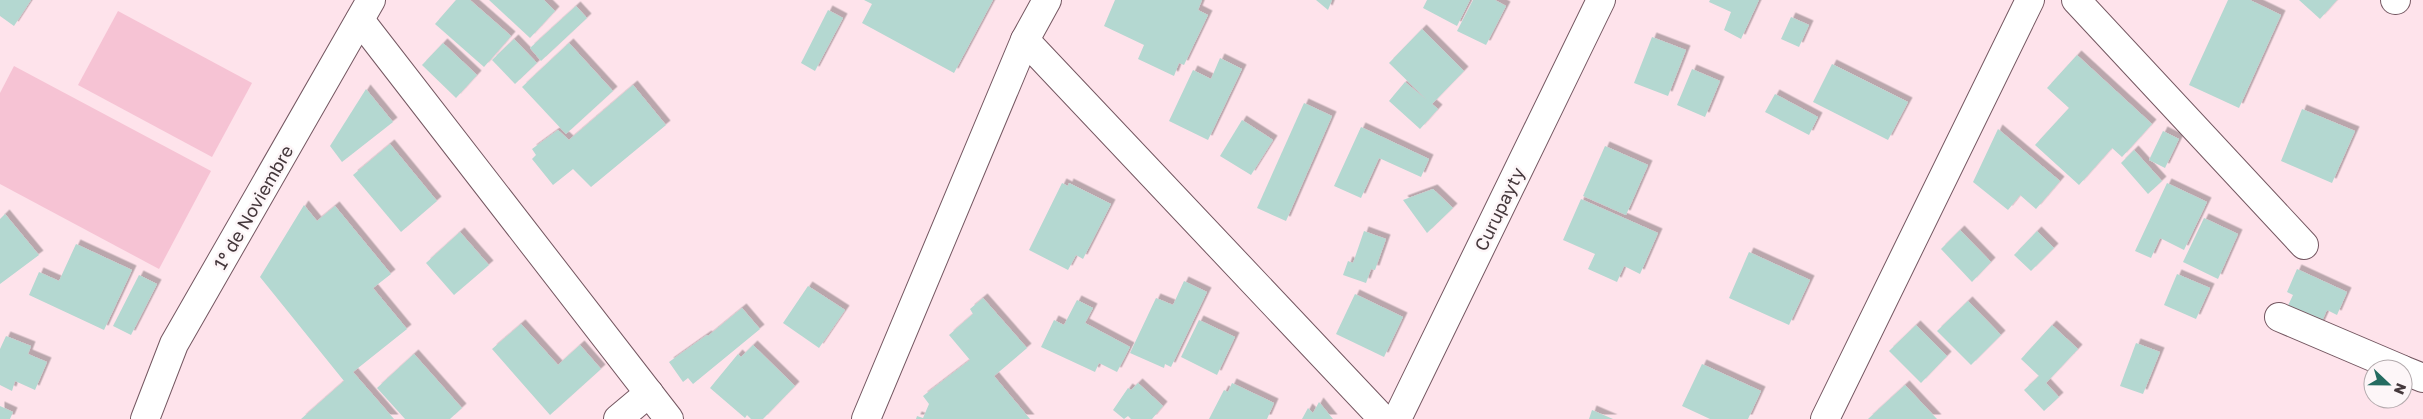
<svg xmlns="http://www.w3.org/2000/svg" width="2423" height="419" viewBox="0 0 2423 419" font-family="'Golos Text',sans-serif">
<style>
.green{fill:#f6c3d4}
.building{fill:#b4d8d1;filter:url(#shadow)}
.lines{fill:none;stroke-linecap:round;stroke-linejoin:round}
.minor-casing{stroke:#745761;stroke-width:30}
.minor{stroke:#fff;stroke-width:28}
.labels{text-anchor:middle;dominant-baseline:central;stroke-width:5;stroke-linejoin:round;paint-order:stroke}
.street-label{font-size:18px;fill:#45383c;stroke:#fdf6f8}
</style>
<defs>
<filter id="shadow"><feDropShadow dx="4.5" dy="-4.5" stdDeviation="0" flood-color="#0004"/></filter>
</defs>
<rect width="100%" height="100%" fill="#fee3eb"/>
<!-- green -->
<g class="green">
<polygon points="118,11 252,83 212,157 78,85"/>
<polygon points="14,66 211,171 159,269 0,184 0,93"/>
</g>
<!-- building -->
<g class="building">
<polygon points="0,0 31,0 14,26 0,16"/>
<polygon points="456,0 470,0 511,36 484,67 435,24"/>
<polygon points="489,0 544,0 555,11 530,38"/>
<polygon points="864,0 993,0 954,73 862,23 872,4"/>
<polygon points="1115,0 1202,0 1198,10 1208,15 1184,65 1179,63 1174,76 1138,59 1144,45 1104,26"/>
<polygon points="1316,0 1332,0 1328,10"/>
<polygon points="1427,0 1470,0 1457,26 1423,8"/>
<polygon points="1473,0 1495,0 1506,6 1486,45 1457,31"/>
<polygon points="1710,0 1759,0 1741,39 1724,30 1731,12 1709,2"/>
<polygon points="2228,0 2250,0 2281,15 2239,108 2189,85"/>
<polygon points="2299,0 2337,0 2320,19"/>
<polygon points="576,6 587,18 541,61 530,48"/>
<polygon points="828,10 843,18 815,71 801,63"/>
<polygon points="1791,17 1809,25 1799,47 1781,39"/>
<polygon points="1422,29 1464,71 1432,104 1438,109 1420,129 1389,101 1405,82 1427,100 1389,63"/>
<polygon points="1652,37 1686,50 1668,96 1634,83"/>
<polygon points="514,39 537,63 515,84 492,60"/>
<polygon points="443,43 477,75 456,98 422,65"/>
<polygon points="569,43 613,91 566,134 522,87"/>
<polygon points="2077,55 2152,124 2122,157 2112,148 2079,185 2035,145 2069,108 2047,88"/>
<polygon points="1220,58 1242,69 1208,140 1169,121 1193,70 1211,79"/>
<polygon points="1832,64 1908,102 1888,140 1813,102"/>
<polygon points="1692,69 1720,81 1705,117 1677,105"/>
<polygon points="633,85 666,125 591,187 573,169 553,185 532,159 536,155 532,149 558,130 569,140"/>
<polygon points="366,89 393,122 342,162 330,146"/>
<polygon points="1775,94 1818,117 1809,135 1765,112"/>
<polygon points="1304,103 1332,116 1286,221 1257,208"/>
<polygon points="2302,109 2355,131 2332,183 2281,161"/>
<polygon points="1242,120 1273,140 1251,175 1220,156"/>
<polygon points="1361,127 1429,159 1421,177 1379,158 1361,198 1334,186"/>
<polygon points="1998,129 2060,181 2036,209 2020,195 2008,210 1973,182"/>
<polygon points="2163,131 2179,139 2165,168 2149,160"/>
<polygon points="390,144 437,201 401,232 353,175"/>
<polygon points="1605,146 1648,165 1626,215 1583,196"/>
<polygon points="2134,150 2162,181 2148,194 2121,163"/>
<polygon points="1062,183 1068,186 1069,183 1111,204 1083,259 1076,255 1068,270 1029,250"/>
<polygon points="2167,183 2207,202 2184,250 2160,238 2151,258 2135,251"/>
<polygon points="1433,189 1453,208 1427,233 1403,200"/>
<polygon points="1581,199 1658,233 1640,274 1624,266 1617,282 1588,269 1595,254 1563,240"/>
<polygon points="304,205 317,221 335,206 391,274 373,288 407,329 353,372 394,419 301,419 344,381 260,277"/>
<polygon points="5,214 39,255 0,284 0,219"/>
<polygon points="2204,218 2238,234 2218,279 2183,262"/>
<polygon points="1960,230 1991,262 1972,282 1941,249"/>
<polygon points="1364,231 1386,239 1375,270 1371,269 1366,283 1343,275 1348,261 1353,263"/>
<polygon points="2037,231 2054,248 2031,271 2014,255"/>
<polygon points="460,232 489,265 454,295 426,263"/>
<polygon points="76,244 132,270 104,330 29,295 39,272 59,281"/>
<polygon points="1749,252 1810,280 1789,325 1729,298"/>
<polygon points="2297,269 2347,292 2337,315 2327,310 2317,332 2283,316 2293,295 2287,292"/>
<polygon points="2177,274 2210,288 2196,319 2164,305"/>
<polygon points="139,275 157,284 131,335 113,326"/>
<polygon points="1184,281 1207,292 1171,367 1165,364 1164,368 1130,353 1156,298 1173,305"/>
<polygon points="808,286 845,310 819,348 783,323"/>
<polygon points="1355,294 1403,317 1384,357 1336,334"/>
<polygon points="983,298 1027,348 994,376 1030,419 916,419 917,416 923,418 929,404 923,396 970,360 949,335 973,314 970,309"/>
<polygon points="1077,300 1093,308 1085,323 1130,347 1117,372 1099,363 1095,372 1041,347 1054,320 1064,325"/>
<polygon points="1968,301 2001,335 1971,365 1937,331"/>
<polygon points="742,308 760,329 693,384 688,378 683,382 669,362 707,335 708,336"/>
<polygon points="1199,320 1235,337 1217,375 1181,357"/>
<polygon points="521,324 558,365 580,345 601,369 550,415 492,349"/>
<polygon points="1916,325 1947,356 1921,383 1889,351"/>
<polygon points="2052,325 2078,349 2046,383 2059,397 2044,411 2024,390 2039,376 2021,359"/>
<polygon points="6,336 31,346 28,354 47,362 35,390 15,381 12,391 0,385 0,349"/>
<polygon points="2136,343 2160,352 2143,394 2120,386"/>
<polygon points="753,345 795,386 763,419 751,419 747,415 745,418 710,388 738,354 741,357"/>
<polygon points="414,354 462,408 450,419 405,419 377,388"/>
<polygon points="1702,364 1761,391 1748,419 1710,419 1682,406"/>
<polygon points="1138,383 1163,406 1152,419 1131,419 1128,416 1124,419 1113,410 1128,388 1131,390"/>
<polygon points="1232,383 1274,403 1267,419 1209,419 1224,390 1228,392"/>
<polygon points="1905,385 1937,419 1868,419"/>
<polygon points="1319,402 1333,419 1302,419 1308,408 1313,413"/>
<polygon points="0,406 13,412 10,419 0,419"/>
<polygon points="1592,410 1613,419 1589,419"/>
</g>
<g class="lines">
<defs>
<g id="minor">
<polyline points="2076,0 2304,245"/>
<polyline points="2395,0 2396,0"/>
<polyline points="360,20 669,419"/>
<polyline points="1025,40 1383,419"/>
<polyline points="2279,317 2401,369"/>
<polyline points="2403,370 2423,378"/>
<polyline points="145,419 174,344 371,0"/>
<polyline points="618,419 649,393"/>
<polyline points="866,419 1025,40 1047,0"/>
<polyline points="1397,419 1601,0"/>
<polyline points="1825,419 2030,0"/>
</g>
</defs>
<!-- minor casing -->
<use href="#minor" class="minor-casing"/>
<!-- minor -->
<use href="#minor" class="minor"/>
</g>
<g class="labels">
<!-- street labels -->
<g class="street-label">
<text transform="translate(253 207) rotate(-60)">1º de Noviembre</text>
<text transform="translate(1499 209) rotate(-64)">Curupayty</text>
</g>
</g>
<!-- north arrow -->
<g transform="translate(2388 384) rotate(112)"><circle r="24" fill="#fdf6f8" stroke="#b3aaad"/>
<path d="M0-4L9 19L0 12L-9 19Z" fill="#256c61"/>
<text y="-8" font-size="14" font-weight="bold" text-anchor="middle" fill="#45383c">N</text>
</g>
</svg>
